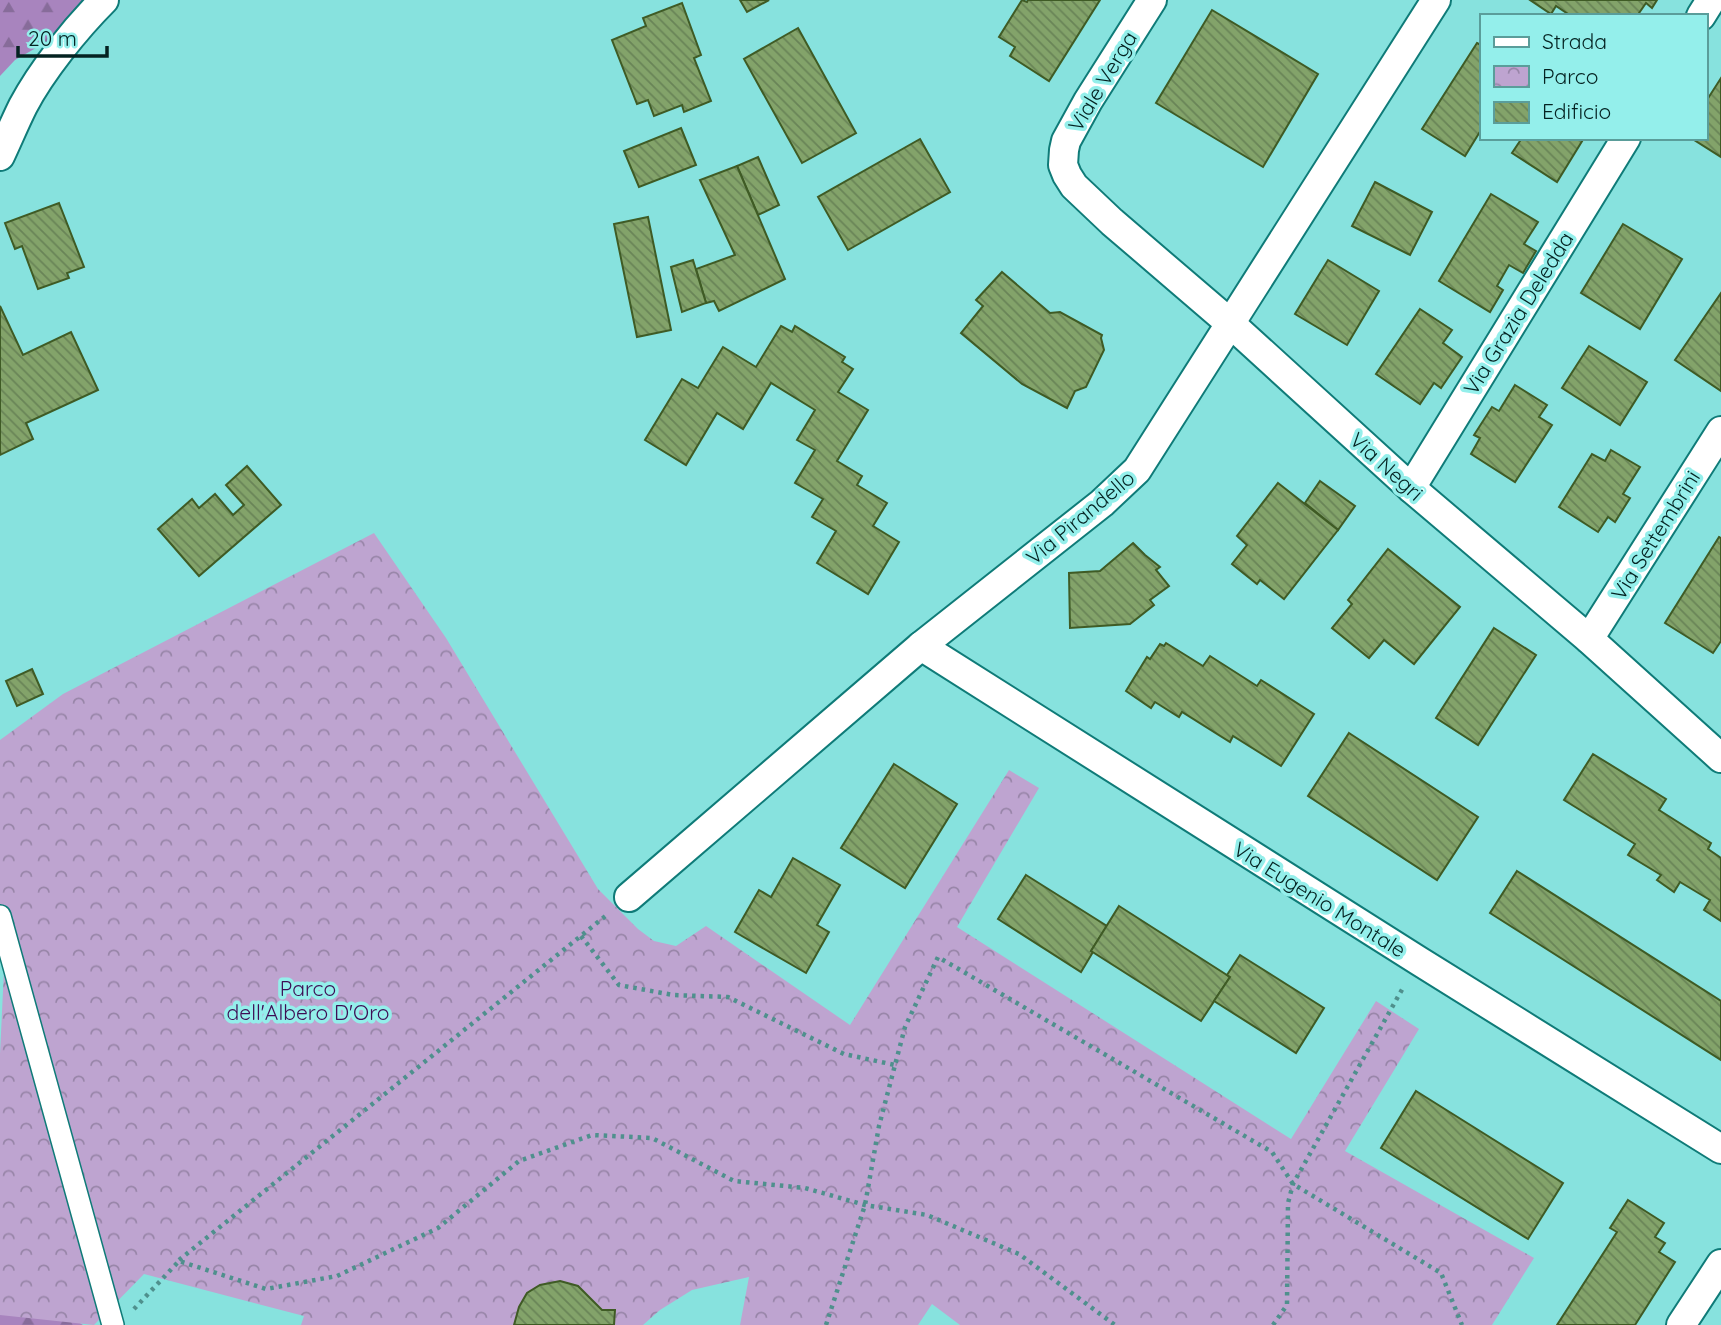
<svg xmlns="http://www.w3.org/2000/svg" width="1721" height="1325" viewBox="0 0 1721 1325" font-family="Quicksand,sans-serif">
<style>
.forest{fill:url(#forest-firs)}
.park{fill:url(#park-crowns)}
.building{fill:url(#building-back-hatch);stroke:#3f5b25;stroke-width:2}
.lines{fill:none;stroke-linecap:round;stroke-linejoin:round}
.pedestrian-casing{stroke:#0f7b78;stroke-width:24}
.minor-casing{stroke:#0f7b78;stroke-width:32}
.path{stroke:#4f908d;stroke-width:4.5;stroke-dasharray:3.5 5;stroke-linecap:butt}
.pedestrian{stroke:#fff;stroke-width:21}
.minor{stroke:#fff;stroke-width:28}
.labels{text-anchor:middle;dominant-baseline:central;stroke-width:7;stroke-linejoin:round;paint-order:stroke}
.street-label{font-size:21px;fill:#042221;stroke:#94efeb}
.park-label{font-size:21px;fill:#3e0d54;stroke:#94efeb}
</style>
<defs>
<pattern id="forest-firs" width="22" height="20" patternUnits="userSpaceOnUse" patternTransform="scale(1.75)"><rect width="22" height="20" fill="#a884be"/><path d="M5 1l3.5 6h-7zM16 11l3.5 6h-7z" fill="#876c9a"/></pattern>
<pattern id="park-crowns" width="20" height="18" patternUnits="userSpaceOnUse" patternTransform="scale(1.75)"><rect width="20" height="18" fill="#bea4d0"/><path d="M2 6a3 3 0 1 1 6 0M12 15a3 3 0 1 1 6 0" fill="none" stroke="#9885a8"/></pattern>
<pattern id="building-back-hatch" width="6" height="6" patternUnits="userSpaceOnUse" patternTransform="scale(1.75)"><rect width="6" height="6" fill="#83a36a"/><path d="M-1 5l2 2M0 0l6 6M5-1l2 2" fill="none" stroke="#698457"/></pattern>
</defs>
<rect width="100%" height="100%" fill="#87e2de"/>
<!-- forest -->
<g class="forest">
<polygon points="0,0 112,0 83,21 15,60 0,76"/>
<polygon points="49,1303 83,1325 0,1325 0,1312"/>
</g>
<!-- park -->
<polygon class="park" points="374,533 446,638 598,889 638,929 654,941 676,946 706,926 850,1025 1009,770 1039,788 957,927 1291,1139 1376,1001 1419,1029 1345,1151 1534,1258 1492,1325 960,1325 932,1304 918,1325 740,1325 749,1277 692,1290 660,1310 643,1325 301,1325 304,1316 144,1274 94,1325 0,1315 0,1054 5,949 0,916 0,740 63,694"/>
<!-- building -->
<g class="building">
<polygon points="740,0 769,0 747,12"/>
<polygon points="1022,0 1027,2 1028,0 1100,0 1049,81 1010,56 1015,47 999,37"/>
<polygon points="1530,0 1657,0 1652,8 1646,3 1637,16 1571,16 1556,6 1551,14"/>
<polygon points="682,3 701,55 694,58 711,101 684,112 682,105 654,116 648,100 637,104 612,40 646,26 643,18"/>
<polygon points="1212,10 1318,74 1263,167 1156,103"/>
<polygon points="798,28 856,133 802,163 744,59"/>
<polygon points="1477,43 1481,45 1481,130 1465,156 1422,129"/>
<polygon points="1721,78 1721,157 1691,138 1705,138 1705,103"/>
<polygon points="681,128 696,165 639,187 624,151"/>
<polygon points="1522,138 1584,138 1557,182 1512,153"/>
<polygon points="920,139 950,192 848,250 818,197"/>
<polygon points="758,157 779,205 758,215 737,166"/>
<polygon points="737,166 785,279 719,311 714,301 706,303 696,269 735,255 700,180"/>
<polygon points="1375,182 1432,212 1410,255 1352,226"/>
<polygon points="1491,194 1538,222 1524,244 1536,251 1523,273 1509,265 1497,286 1503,290 1490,312 1439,281"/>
<polygon points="59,203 84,267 67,273 69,278 38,289 22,246 15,249 5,223"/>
<polygon points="648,217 671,330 637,337 614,224"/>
<polygon points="1623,224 1682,259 1640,329 1581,293"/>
<polygon points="693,260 706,303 682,312 671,267"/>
<polygon points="1328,260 1379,291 1347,345 1295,314"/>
<polygon points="1002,272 1050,313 1060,312 1102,335 1101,338 1104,350 1086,387 1075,391 1067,408 1022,384 961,333 983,306 976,300"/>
<polygon points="1721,293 1721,391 1675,360"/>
<polygon points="0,306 23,355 71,332 98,390 26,423 33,439 0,455"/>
<polygon points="1420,309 1452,330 1443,343 1462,357 1441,388 1434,383 1420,404 1376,374"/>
<polygon points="781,326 792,332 795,326 845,357 842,362 853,369 838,392 868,410 837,461 862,476 857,485 887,503 873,526 899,542 868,594 817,563 836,531 812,517 823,499 795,483 815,450 797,440 815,410 771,383 743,429 717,413 686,465 645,440 682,379 698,388 723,347 756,367"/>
<polygon points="1589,346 1647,382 1620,425 1562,388"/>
<polygon points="1515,385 1547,405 1539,417 1552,425 1515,482 1471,454 1480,438 1474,435 1492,407 1499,411"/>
<polygon points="1611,450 1640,467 1623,494 1630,498 1615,522 1608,517 1598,532 1559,507 1592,454 1605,461"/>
<polygon points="247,466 281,505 199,576 158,529 192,499 199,508 215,494 233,515 244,505 226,485"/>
<polygon points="1320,481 1355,506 1338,530 1305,503"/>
<polygon points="1278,483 1338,530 1284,599 1260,580 1257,584 1232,564 1247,545 1237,536"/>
<polygon points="1719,537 1721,538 1721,641 1713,653 1665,623"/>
<polygon points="1133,543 1145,555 1160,567 1156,570 1169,586 1150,600 1154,605 1130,624 1070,628 1069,573 1100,571"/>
<polygon points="1388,549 1460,607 1414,664 1384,640 1369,658 1332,628 1352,604 1348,600"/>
<polygon points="1494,628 1536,655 1478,745 1436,718"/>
<polygon points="1166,643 1203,666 1210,656 1257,686 1261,680 1314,714 1281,766 1233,736 1230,742 1182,712 1179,717 1155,702 1151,708 1126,691 1147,657 1150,659 1160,644 1164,646"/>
<polygon points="32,669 43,694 17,706 6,681"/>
<polygon points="1349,733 1478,817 1437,880 1308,796"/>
<polygon points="1593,754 1666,799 1659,810 1711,843 1708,849 1721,858 1721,921 1704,910 1710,900 1680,882 1674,892 1657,880 1661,875 1628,855 1635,844 1564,800"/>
<polygon points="894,764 957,804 905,888 841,848"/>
<polygon points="793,858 840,885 817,925 829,932 806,973 735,932 759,890 771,897"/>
<polygon points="1517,871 1721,1001 1721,1060 1490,913"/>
<polygon points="1026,875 1107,926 1091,951 1093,952 1081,972 998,919"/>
<polygon points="1119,906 1230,977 1201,1021 1091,951"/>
<polygon points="1240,955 1324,1008 1296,1053 1214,1001 1230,977 1227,975"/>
<polygon points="1416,1091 1563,1183 1528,1239 1381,1148"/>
<polygon points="1628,1200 1664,1223 1655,1237 1665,1243 1659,1252 1675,1262 1635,1325 1557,1325 1617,1232 1610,1228"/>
<polygon points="560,1281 578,1286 602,1310 615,1310 614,1325 514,1325 519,1307 527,1293 540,1285"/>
</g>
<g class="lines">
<defs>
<polyline id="pedestrian" points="0,916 113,1325"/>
<g id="minor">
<polyline points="1152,0 1088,101 1066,141 1064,150 1063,165 1067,175 1074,186 1112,222 1231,324 1411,488 1589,639 1721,758"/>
<polyline points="1701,16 1711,0"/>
<path d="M0,156C8,139 15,122 23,106C42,70 76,28 104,0"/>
<polyline points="1411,488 1626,138"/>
<polyline points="1589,639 1721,431"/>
<polyline points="921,646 1419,961 1721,1149"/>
<polyline points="629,897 921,646 1102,503 1137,470 1436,0"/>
<polyline points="1681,1325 1721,1264"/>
</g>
</defs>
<!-- pedestrian casing -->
<use href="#pedestrian" class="pedestrian-casing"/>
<!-- minor casing -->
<use href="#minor" class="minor-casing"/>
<!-- path -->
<g class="path">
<polyline points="581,936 619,985 673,995 728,997 844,1054 895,1065"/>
<polyline points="179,1260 608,914"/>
<polyline points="134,1309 179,1261 266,1289 337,1276 438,1228 519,1161 592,1135 652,1138 734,1181 805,1188 865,1205 927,1215 1019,1254 1115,1325"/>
<polyline points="826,1325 865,1205 879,1126 905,1027 938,957 1272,1152 1293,1184 1441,1273 1462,1325"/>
<polyline points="1273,1325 1287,1305 1288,1203 1293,1184 1404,986"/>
</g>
<!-- pedestrian -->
<use href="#pedestrian" class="pedestrian"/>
<!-- minor -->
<use href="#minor" class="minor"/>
</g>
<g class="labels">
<!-- street labels -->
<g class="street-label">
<text transform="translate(1102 81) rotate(-59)">Viale Verga</text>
<text transform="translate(1518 313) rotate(-58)">Via Grazia Deledda</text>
<text transform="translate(1387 466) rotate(42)">Via Negri</text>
<text transform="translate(1080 517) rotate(-40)">Via Pirandello</text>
<text transform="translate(1655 535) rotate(-58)">Via Settembrini</text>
<text transform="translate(1320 899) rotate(32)">Via Eugenio Montale</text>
</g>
<!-- park labels -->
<g class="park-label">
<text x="308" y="988">Parco<tspan x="308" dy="24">dell'Albero D'Oro</tspan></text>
</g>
</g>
<!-- legend -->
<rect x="1480" y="14" width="228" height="126" fill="#94efeb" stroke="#5a9d9a" stroke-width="2"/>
<rect x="1494" y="37" width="35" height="10" fill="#ffffff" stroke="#5a9d9a" stroke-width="2"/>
<text x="1542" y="49" font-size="21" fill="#042221">Strada</text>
<rect x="1494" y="66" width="35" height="21" fill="url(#park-crowns)" stroke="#5a9d9a" stroke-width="2"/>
<text x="1542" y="84" font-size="21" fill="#042221">Parco</text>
<rect x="1494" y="102" width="35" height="21" fill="url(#building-back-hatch)" stroke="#5a9d9a" stroke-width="2"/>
<text x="1542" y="119" font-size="21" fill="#042221">Edificio</text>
<!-- scale -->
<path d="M18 46v10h89v-10" fill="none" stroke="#042221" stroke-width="3.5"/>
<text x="28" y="46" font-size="21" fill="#042221" stroke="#94efeb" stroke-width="5" paint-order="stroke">20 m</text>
</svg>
